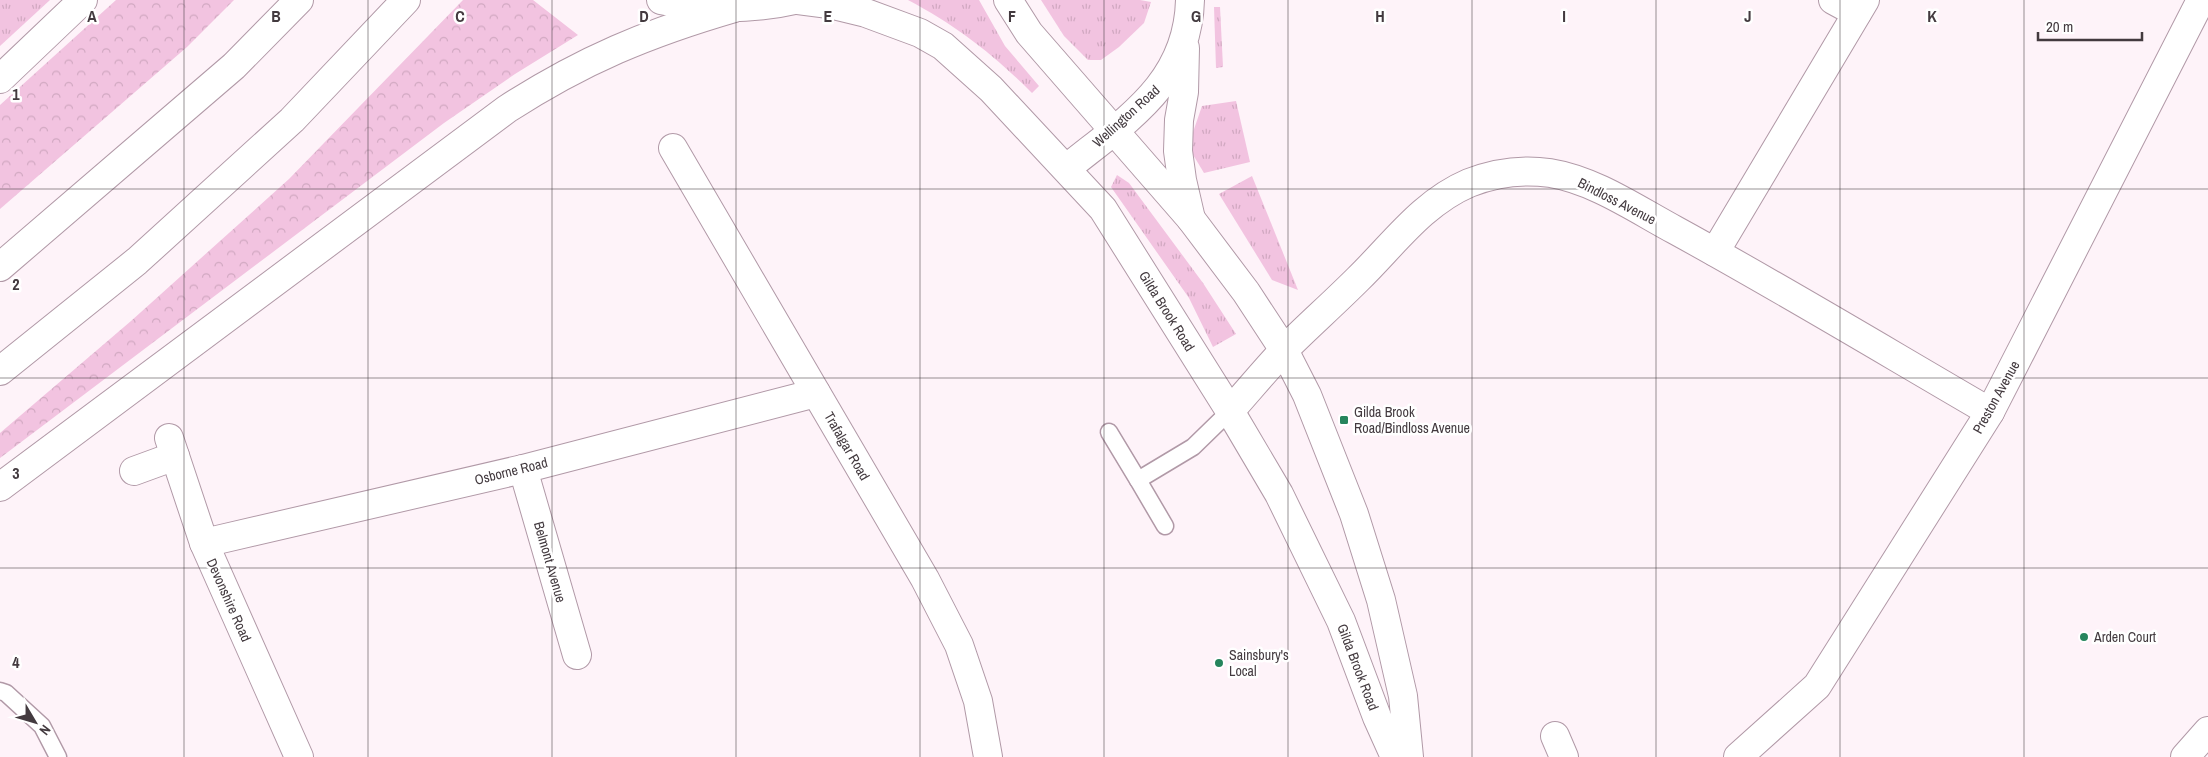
<svg xmlns="http://www.w3.org/2000/svg" width="2208" height="757" viewBox="0 0 2208 757" font-family="'Archivo Narrow',sans-serif">
<style>
.grass{fill:url(#grass-tufts)}
.forest{fill:url(#forest-crowns)}
.lines{fill:none;stroke-linecap:round;stroke-linejoin:round}
.lane-casing{stroke:#b199a7;stroke-width:19}
.street-casing{stroke:#b199a7;stroke-width:30}
.secondary-casing{stroke:#b199a7;stroke-width:30}
.primary-casing{stroke:#b199a7;stroke-width:30}
.highway-casing{stroke:#b199a7;stroke-width:30}
.lane{stroke:#fff;stroke-width:16}
.street{stroke:#fff;stroke-width:28}
.secondary{stroke:#fff;stroke-width:28}
.primary{stroke:#fff;stroke-width:28}
.highway{stroke:#fff;stroke-width:28}
.grid{fill:none;stroke:#433a3f;stroke-width:1;stroke-opacity:0.55}
.poi-dot{fill:#26855d;stroke:#fff;stroke-width:2}
.labels{text-anchor:middle;dominant-baseline:central;stroke-width:5;stroke-linejoin:round;paint-order:stroke}
.street-label{font-size:14px;fill:#433a3f;stroke:#fff}
.poi-label{font-size:14px;fill:#433a3f;stroke:#fff;text-anchor:start}
.grid-label{font-size:16px;text-anchor:middle;font-weight:bold;fill:#433a3f;stroke:#fff;stroke-width:5;stroke-linejoin:round;paint-order:stroke}
</style>
<defs>
<pattern id="grass-tufts" width="24" height="20" patternUnits="userSpaceOnUse" patternTransform="scale(1.25)"><rect width="24" height="20" fill="#f2c3e0"/><path d="M3 7l-1-3M5 7V3M7 7l1-3M15 17l-1-3M17 17v-4M19 17l1-3" fill="none" stroke="#d1a8c1"/></pattern>
<pattern id="forest-crowns" width="20" height="18" patternUnits="userSpaceOnUse" patternTransform="scale(1.25)"><rect width="20" height="18" fill="#f2c3e0"/><path d="M2 6a3 3 0 1 1 6 0M12 15a3 3 0 1 1 6 0" fill="none" stroke="#d1a8c1"/></pattern>
</defs>
<rect width="100%" height="100%" fill="#fef3f9"/>
<!-- grass -->
<g class="grass">
<polygon points="0,0 50,0 0,46"/>
<path d="M908,0H979L1005,46L1039,86L1032,93C993,54 957,26 908,0Z"/>
<polygon points="1041,0 1140,0 1151,2 1144,23 1119,47 1101,60 1088,60 1064,36"/>
<polygon points="1214,7 1220,7 1223,67 1216,68"/>
<polygon points="1236,101 1250,162 1204,173 1192,153 1192,135 1202,106"/>
<polygon points="1117,175 1129,183 1203,283 1236,334 1213,347 1189,298 1111,187"/>
<polygon points="1252,176 1298,290 1272,280 1219,194"/>
</g>
<!-- forest -->
<g class="forest">
<polygon points="116,0 234,0 187,47 0,209 0,105"/>
<polygon points="463,0 533,0 578,35 515,74 444,123 0,458 0,433 131,321 289,179"/>
</g>
<g class="lines">
<defs>
<g id="lane">
<polyline points="1109,432 1138,480"/>
<polyline points="1165,526 1138,480 1193,447 1230,411"/>
<polyline points="0,691 6,693 42,726 58,757"/>
</g>
<g id="street">
<polyline points="1833,0 1857,13"/>
<polyline points="673,148 925,579 959,645 978,701 988,757"/>
<polyline points="1715,252 1865,0"/>
<path d="M1230,411C1248,391 1266,369 1285,349C1309,325 1334,303 1358,279C1393,245 1422,203 1469,183C1494,173 1522,169 1550,173C1594,180 1636,209 1675,230C1781,288 1885,351 1990,412"/>
<polyline points="169,438 204,543 299,757"/>
<polyline points="523,469 577,655"/>
<polyline points="134,471 175,456"/>
<polyline points="204,543 523,469 816,393"/>
<polyline points="1555,736 1564,757"/>
<polyline points="1738,757 1817,686 1990,412 2201,0"/>
</g>
<g id="secondary">
<polyline points="1185,48 1184,92 1179,120 1178,151 1182,180 1191,219"/>
<path d="M1067,168C1126,120 1188,84 1190,0"/>
<polyline points="2185,757 2208,731"/>
</g>
<g id="primary">
<path d="M661,0C706,10 750,10 794,0"/>
<polyline points="798,0 829,4 866,13 920,33 943,46 991,89 1103,209 1230,411 1279,494 1341,621 1377,717 1395,757"/>
<polyline points="1008,0 1029,33 1191,219 1246,292 1284,350 1307,395 1354,514 1381,600 1403,696 1409,757"/>
</g>
<g id="highway">
<polyline points="0,79 83,0"/>
<polyline points="0,267 234,66 299,0"/>
<polyline points="0,371 137,261 292,120 406,0"/>
<path d="M0,487L507,109C583,60 648,33 734,8"/>
</g>
</defs>
<!-- lane casing -->
<use href="#lane" class="lane-casing"/>
<!-- street casing -->
<use href="#street" class="street-casing"/>
<!-- secondary casing -->
<use href="#secondary" class="secondary-casing"/>
<!-- primary casing -->
<use href="#primary" class="primary-casing"/>
<!-- highway casing -->
<use href="#highway" class="highway-casing"/>
<!-- lane -->
<use href="#lane" class="lane"/>
<!-- street -->
<use href="#street" class="street"/>
<!-- secondary -->
<use href="#secondary" class="secondary"/>
<!-- primary -->
<use href="#primary" class="primary"/>
<!-- highway -->
<use href="#highway" class="highway"/>
</g>
<!-- grid -->
<path class="grid" d="M184,0V757M368,0V757M552,0V757M736,0V757M920,0V757M1104,0V757M1288,0V757M1472,0V757M1656,0V757M1840,0V757M2024,0V757M0,189H2208M0,378H2208M0,568H2208"/>
<!-- markers -->
<g class="poi-dot">
<rect x="1339" y="415" width="10" height="10" rx="2.5"/>
<circle cx="2084" cy="637" r="5"/>
<circle cx="1219" cy="663" r="5"/>
</g>
<g class="labels">
<!-- street labels -->
<g class="street-label">
<text transform="translate(1126 116) rotate(-42)">Wellington Road</text>
<text transform="translate(1617 201) rotate(27)">Bindloss Avenue</text>
<text transform="translate(1167 311) rotate(58)">Gilda Brook Road</text>
<text transform="translate(1996 397) rotate(-61)">Preston Avenue</text>
<text transform="translate(847 446) rotate(60)">Trafalgar Road</text>
<text transform="translate(511 471) rotate(-14)">Osborne Road</text>
<text transform="translate(550 562) rotate(74)">Belmont Avenue</text>
<text transform="translate(229 600) rotate(66)">Devonshire Road</text>
<text transform="translate(1358 667) rotate(69)">Gilda Brook Road</text>
</g>
<!-- poi labels -->
<g class="poi-label">
<text x="1354" y="412">Gilda Brook<tspan x="1354" dy="16">Road/Bindloss Avenue</tspan></text>
<text x="2094" y="637">Arden Court</text>
<text x="1229" y="655">Sainsbury's<tspan x="1229" dy="16">Local</tspan></text>
</g>
</g>
<g class="grid-label">
<text x="92" y="22">A</text>
<text x="276" y="22">B</text>
<text x="460" y="22">C</text>
<text x="644" y="22">D</text>
<text x="828" y="22">E</text>
<text x="1012" y="22">F</text>
<text x="1196" y="22">G</text>
<text x="1380" y="22">H</text>
<text x="1564" y="22">I</text>
<text x="1748" y="22">J</text>
<text x="1932" y="22">K</text>
<text x="16" y="100">1</text>
<text x="16" y="290">2</text>
<text x="16" y="479">3</text>
<text x="16" y="668">4</text>
</g>
<!-- north arrow -->
<g transform="translate(35 722) rotate(128)" stroke="#ffffff" stroke-width="4" paint-order="stroke">
<path d="M0-4L9 19L0 12L-9 19Z" fill="#433a3f"/>
<text y="-8" font-size="14" font-weight="bold" text-anchor="middle" fill="#433a3f">N</text>
</g>
<!-- scale -->
<path d="M2038 32v8h104v-8" fill="none" stroke="#433a3f" stroke-width="2.5"/>
<text x="2046" y="32" font-size="15" fill="#433a3f" stroke="#ffffff" stroke-width="4" paint-order="stroke">20 m</text>
</svg>
